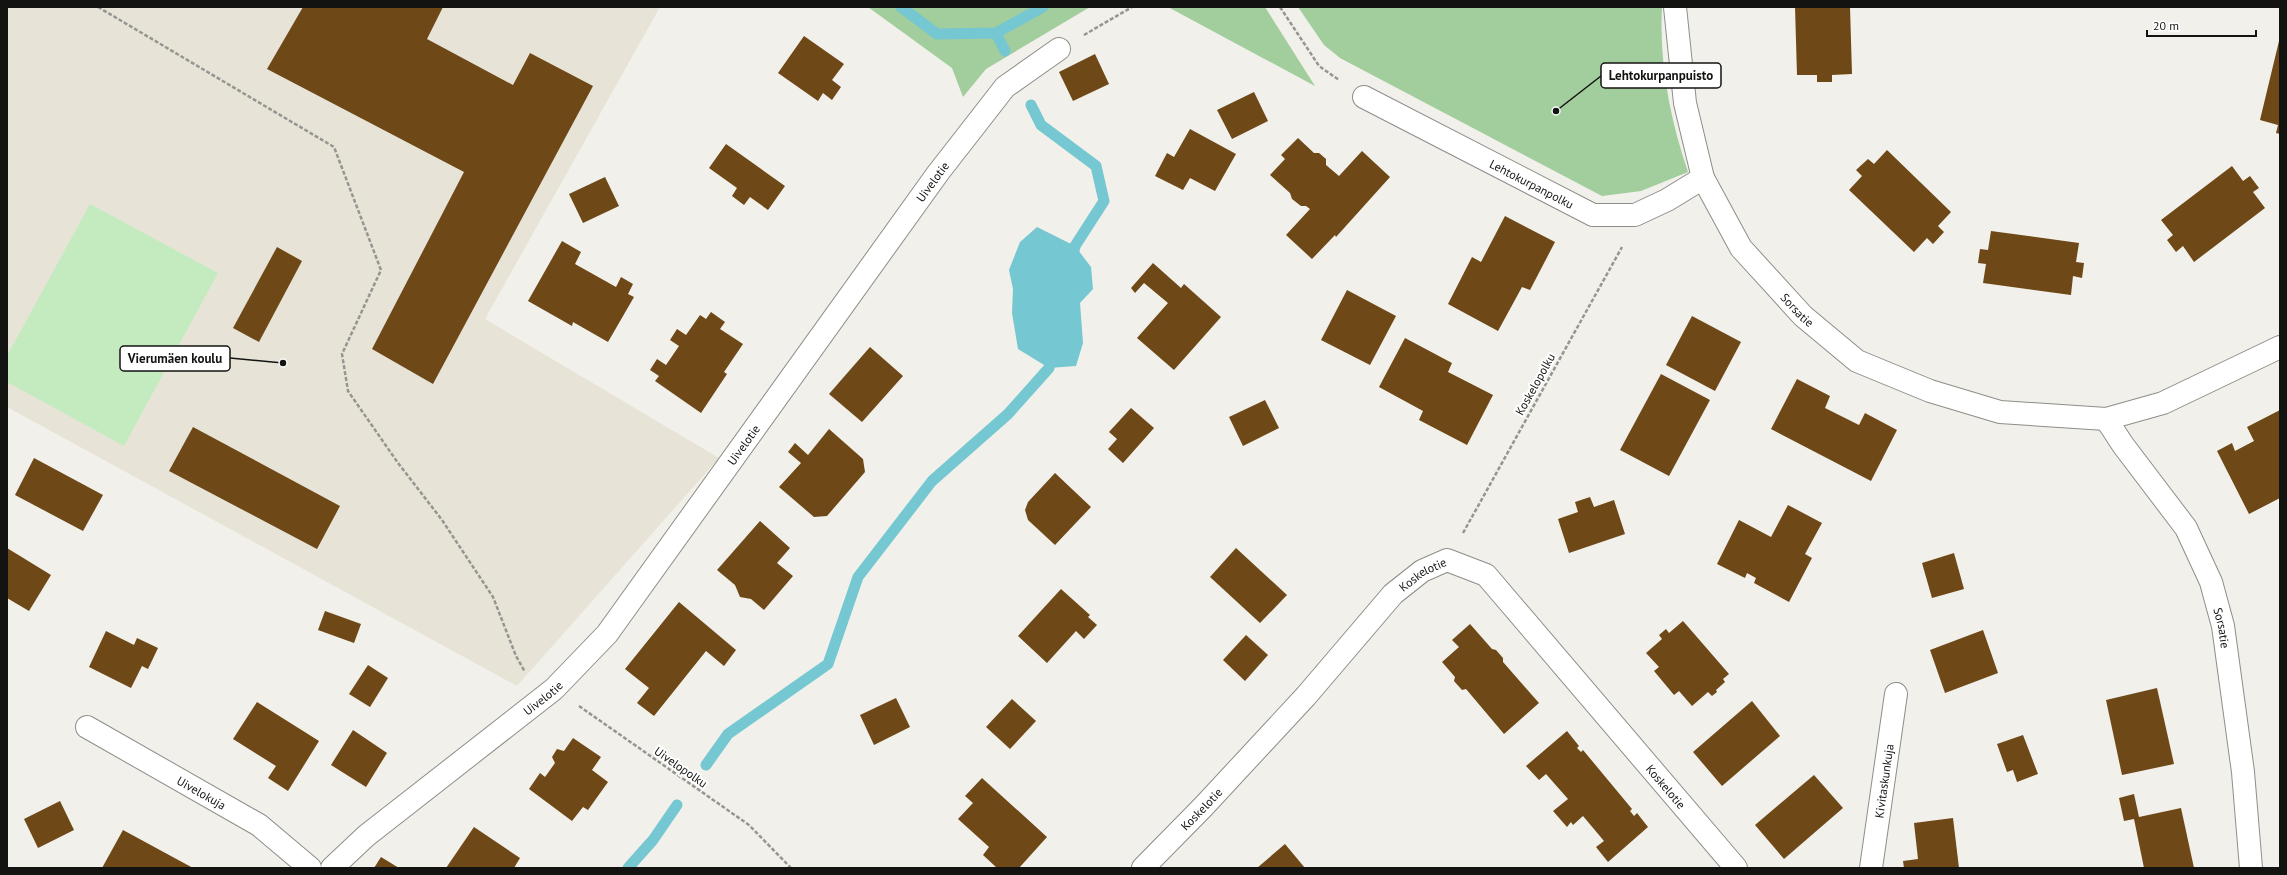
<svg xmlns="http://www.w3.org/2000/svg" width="2287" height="875" viewBox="0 0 2287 875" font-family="'PT Sans',sans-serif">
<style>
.built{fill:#e7e4d7}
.green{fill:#c4ebc0}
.forest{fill:#a2cd9d}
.water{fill:#75c7d1}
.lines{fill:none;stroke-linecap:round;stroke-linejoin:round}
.stream{stroke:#75c7d1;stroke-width:11}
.building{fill:#6e4817}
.minor-casing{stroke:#8e8d88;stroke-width:24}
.path{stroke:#969591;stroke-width:2.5;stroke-dasharray:4 2;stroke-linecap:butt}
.minor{stroke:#fff;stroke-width:22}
.labels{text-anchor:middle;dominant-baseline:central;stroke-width:4;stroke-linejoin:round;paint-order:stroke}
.street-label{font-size:12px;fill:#131311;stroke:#fff}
.leader{fill:none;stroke:#131311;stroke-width:1.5}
.callout-dot{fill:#131311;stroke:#fff;stroke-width:1.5}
.callout{fill:#fff;stroke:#131311;stroke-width:1.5}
.callout-label{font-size:13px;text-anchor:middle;font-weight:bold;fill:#131311}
</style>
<rect width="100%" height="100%" fill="#f1f0ea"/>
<!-- built -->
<polygon class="built" points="7,7 660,7 485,319 719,458 517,686 7,407"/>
<!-- green -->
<polygon class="green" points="90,204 218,273 124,446 7,382 7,356"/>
<!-- forest -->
<g class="forest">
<polygon points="868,7 1090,7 986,69 963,97 952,68"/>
<polygon points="1168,7 1265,7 1315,86"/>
<path d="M1298,7H1662C1659,63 1670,119 1688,172L1641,191L1602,196L1340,58L1324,45Z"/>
</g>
<!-- water -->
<polygon class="water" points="1037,227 1075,246 1091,267 1093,289 1080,303 1083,343 1076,366 1049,368 1018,349 1012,313 1013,289 1009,270 1020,242"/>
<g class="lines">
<!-- stream -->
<g class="stream">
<polyline points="901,7 937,34 996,33 1043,7"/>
<polyline points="996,33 1005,51"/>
<polyline points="1031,105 1041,125 1096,166 1104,201 1075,246 1072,260"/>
<polyline points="706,765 728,734 828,664 858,577 932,481 1008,414 1049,368 1052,353"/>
<polyline points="628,868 653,840 677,805"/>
</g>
</g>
<!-- building -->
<g class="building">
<polygon points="303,7 443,7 427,39 513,85 530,53 593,86 433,384 372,349 464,172 267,69"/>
<polygon points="1795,7 1850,7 1852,74 1832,75 1832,82 1817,82 1817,75 1797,75"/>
<polygon points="804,36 844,64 832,80 841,87 832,100 823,93 818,101 778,73"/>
<polygon points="2279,41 2280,41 2280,134 2276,133 2278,125 2260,120"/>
<polygon points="1095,54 1109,84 1073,101 1059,72"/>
<polygon points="1254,92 1268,121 1232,139 1217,110"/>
<polygon points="1190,129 1236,154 1215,191 1190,178 1183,190 1155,176 1167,153 1174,157"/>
<polygon points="1298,138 1314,153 1319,153 1326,159 1326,165 1339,176 1362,151 1390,177 1336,237 1335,235 1312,259 1286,235 1310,209 1306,206 1301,206 1292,199 1290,193 1270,175 1285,159 1281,155"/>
<polygon points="726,144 785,186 768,210 750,197 744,205 732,196 737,188 709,168"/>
<polygon points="1887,150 1951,212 1938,226 1944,232 1933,244 1927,238 1914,252 1849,190 1862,176 1856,170 1868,159 1874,164"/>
<polygon points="2232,166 2243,181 2250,176 2259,188 2253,192 2265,208 2194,262 2183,246 2176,252 2167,240 2173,235 2161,220"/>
<polygon points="605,177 619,206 583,223 569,194"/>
<polygon points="1505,216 1555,242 1530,290 1522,287 1498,331 1448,304 1472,257 1481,262"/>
<polygon points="1991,231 2079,243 2076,262 2084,263 2082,278 2073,276 2071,295 1983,283 1986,264 1978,263 1980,249 1988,250"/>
<polygon points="562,241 581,252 575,264 616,287 621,277 633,284 628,294 634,297 608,342 573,322 572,326 528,301"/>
<polygon points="277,247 302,261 259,342 233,328"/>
<polygon points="1153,263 1181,288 1184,284 1221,317 1174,370 1137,338 1168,303 1144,283 1135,293 1131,288"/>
<polygon points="1347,290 1396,316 1370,365 1321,340"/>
<polygon points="711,312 725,322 720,329 743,344 724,372 727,374 701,413 655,381 659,376 650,370 657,359 666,365 679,346 670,340 677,329 686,335 700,315 706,319"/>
<polygon points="1692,316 1741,342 1715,391 1666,365"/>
<polygon points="1405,338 1452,363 1448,372 1493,395 1467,445 1419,420 1423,411 1379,387"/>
<polygon points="870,347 903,376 862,422 829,394"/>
<polygon points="1661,374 1710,400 1669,476 1620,450"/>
<polygon points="1797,379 1830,396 1825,408 1859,425 1865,413 1897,430 1871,481 1771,429"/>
<polygon points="1265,400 1279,428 1243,446 1229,417"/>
<polygon points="1131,408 1154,428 1123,463 1108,449 1117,439 1109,432"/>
<polygon points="2280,410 2280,498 2249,514 2217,451 2232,443 2235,451 2254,441 2247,427"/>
<polygon points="193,427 340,506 317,549 169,471"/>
<polygon points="829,429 863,459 865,472 827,516 814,517 779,487 801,463 788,452 795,443 808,455"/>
<polygon points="34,458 103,495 83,531 15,495"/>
<polygon points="1055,473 1091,507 1055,545 1028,520 1025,510 1028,502"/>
<polygon points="1590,497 1594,507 1614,500 1625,534 1569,553 1558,519 1578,512 1575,502"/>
<polygon points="1788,505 1822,523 1805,554 1812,558 1789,602 1754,583 1756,578 1747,573 1745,578 1717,564 1739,520 1771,537"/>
<polygon points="760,521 790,548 777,563 793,576 764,610 751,599 740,597 735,585 717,570"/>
<polygon points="7,548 51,575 29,611 7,598"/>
<polygon points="1236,548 1287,595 1260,623 1210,577"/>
<polygon points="1954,553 1964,589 1932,598 1922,563"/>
<polygon points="1061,589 1090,615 1088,617 1097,625 1084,639 1076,631 1047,663 1018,636"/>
<polygon points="679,602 736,650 724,666 706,651 654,716 637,703 649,688 625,669"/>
<polygon points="325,611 361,624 354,643 318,630"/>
<polygon points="1683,621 1729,674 1723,679 1725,682 1716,690 1717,692 1712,696 1708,692 1692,706 1679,691 1674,695 1654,671 1659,667 1646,653 1662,639 1659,635 1666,629 1669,633"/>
<polygon points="1470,624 1492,649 1496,650 1503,658 1503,662 1539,703 1504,734 1466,689 1462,690 1454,681 1455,677 1442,662 1459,647 1452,640"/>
<polygon points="1983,630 1998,673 1945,693 1930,650"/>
<polygon points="106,631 134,645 137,638 158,648 148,669 142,666 131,688 89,667"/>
<polygon points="1246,635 1268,655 1245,681 1223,660"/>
<polygon points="368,665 388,678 370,707 349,694"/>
<polygon points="2157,688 2174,764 2122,775 2106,700"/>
<polygon points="896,698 910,727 874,745 860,715"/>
<polygon points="1012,699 1036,721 1010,749 986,727"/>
<polygon points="1752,701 1780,736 1722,786 1693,752"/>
<polygon points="257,702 319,741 288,791 268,778 276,766 233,739"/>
<polygon points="353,730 387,753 366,787 331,765"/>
<polygon points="1567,731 1579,746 1577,748 1581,752 1583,750 1632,809 1630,811 1634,816 1637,813 1648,827 1608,862 1596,847 1604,841 1583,816 1573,825 1571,822 1567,827 1553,811 1568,799 1546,774 1539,780 1526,766"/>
<polygon points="2023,735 2038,774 2017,782 2013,770 2007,772 1997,744"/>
<polygon points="573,738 601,757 592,770 608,782 588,810 583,807 572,821 529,789 540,773 545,777 555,763 552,757 557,749 564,751"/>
<polygon points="1814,775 1843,808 1784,859 1755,825"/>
<polygon points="982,778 1047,837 1019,868 997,868 983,855 989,847 958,819 973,803 965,796"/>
<polygon points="2134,794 2139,817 2181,808 2194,868 2144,868 2134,819 2124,821 2119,798"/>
<polygon points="60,801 74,830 38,848 24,819"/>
<polygon points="1953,818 1959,868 1904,868 1903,861 1918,859 1914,823"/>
<polygon points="474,827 520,858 514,868 446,868"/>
<polygon points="123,830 193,868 102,868"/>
<polygon points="1285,844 1305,868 1257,868"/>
<polygon points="381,857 399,868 374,868"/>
</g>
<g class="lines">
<defs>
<g id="minor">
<path id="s1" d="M1675,7L1685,103L1703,178L1741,248L1803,316L1857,361L1930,391L2000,412L2106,419L2163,403L2280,347"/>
<path id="s2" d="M1364,97L1593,215H1635L1667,200L1703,178"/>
<path id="s3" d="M2106,419L2123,445L2186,528L2211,582L2223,626L2243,772L2251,868"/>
<path id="s4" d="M87,727L259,825L310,868"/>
<path id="s5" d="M332,868L366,836L554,689L607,634L938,173L1005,87L1059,49"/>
<path id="s6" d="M1143,868L1203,807L1306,696L1393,594L1422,571L1447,560L1486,575L1736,868"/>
<path id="s7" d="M1871,868L1896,694"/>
</g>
</defs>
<!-- minor casing -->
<use href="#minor" class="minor-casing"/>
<!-- path -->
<g class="path">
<polyline points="98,7 334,147 381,270 342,354 348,391 398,463 442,520 493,597 516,656 525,672"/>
<polyline points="1280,7 1319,66 1339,80"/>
<polyline points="1084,35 1132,7"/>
<polyline points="1463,533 1622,247"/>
<polyline points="579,706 749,825 791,868"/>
</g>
<!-- minor -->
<use href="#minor" class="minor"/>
</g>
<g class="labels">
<!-- street labels -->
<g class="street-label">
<text stroke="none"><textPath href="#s5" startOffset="919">Uivelotie</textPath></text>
<text stroke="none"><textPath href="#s2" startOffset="189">Lehtokurpanpolku</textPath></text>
<text stroke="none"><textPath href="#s1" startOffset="337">Sorsatie</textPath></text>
<text transform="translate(1535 384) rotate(-61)">Koskelopolku</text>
<text stroke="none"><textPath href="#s5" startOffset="595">Uivelotie</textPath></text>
<text stroke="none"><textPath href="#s6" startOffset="407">Koskelotie</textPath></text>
<text stroke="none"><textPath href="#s3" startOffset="242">Sorsatie</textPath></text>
<text stroke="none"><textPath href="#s5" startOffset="271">Uivelotie</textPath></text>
<text transform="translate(681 767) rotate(35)">Uivelopolku</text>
<text stroke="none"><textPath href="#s7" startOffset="88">Kivitaskunkuja</textPath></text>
<text stroke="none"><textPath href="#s6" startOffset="755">Koskelotie</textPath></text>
<text stroke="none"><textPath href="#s4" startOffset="132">Uivelokuja</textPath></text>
<text stroke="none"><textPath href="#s6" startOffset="83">Koskelotie</textPath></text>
</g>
</g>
<!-- callouts -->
<path class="leader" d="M1556 111L1601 76M283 363L230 358"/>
<g class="callout-dot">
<circle cx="1556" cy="111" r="4"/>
<circle cx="283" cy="363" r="4"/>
</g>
<g class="callout">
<rect x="1601" y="63" width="120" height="25" rx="4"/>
<rect x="120" y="346" width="110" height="25" rx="4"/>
</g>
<g class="callout-label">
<text x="1661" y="80">Lehtokurpanpuisto</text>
<text x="175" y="363">Vierumäen koulu</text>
</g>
<!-- border -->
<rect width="2287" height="875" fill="none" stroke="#131311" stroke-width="16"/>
<!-- scale -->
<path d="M2147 30v6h109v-6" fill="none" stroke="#131311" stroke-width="2"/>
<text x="2153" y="30" font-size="12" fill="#131311" stroke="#ffffff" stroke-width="3" paint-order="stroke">20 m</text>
</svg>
